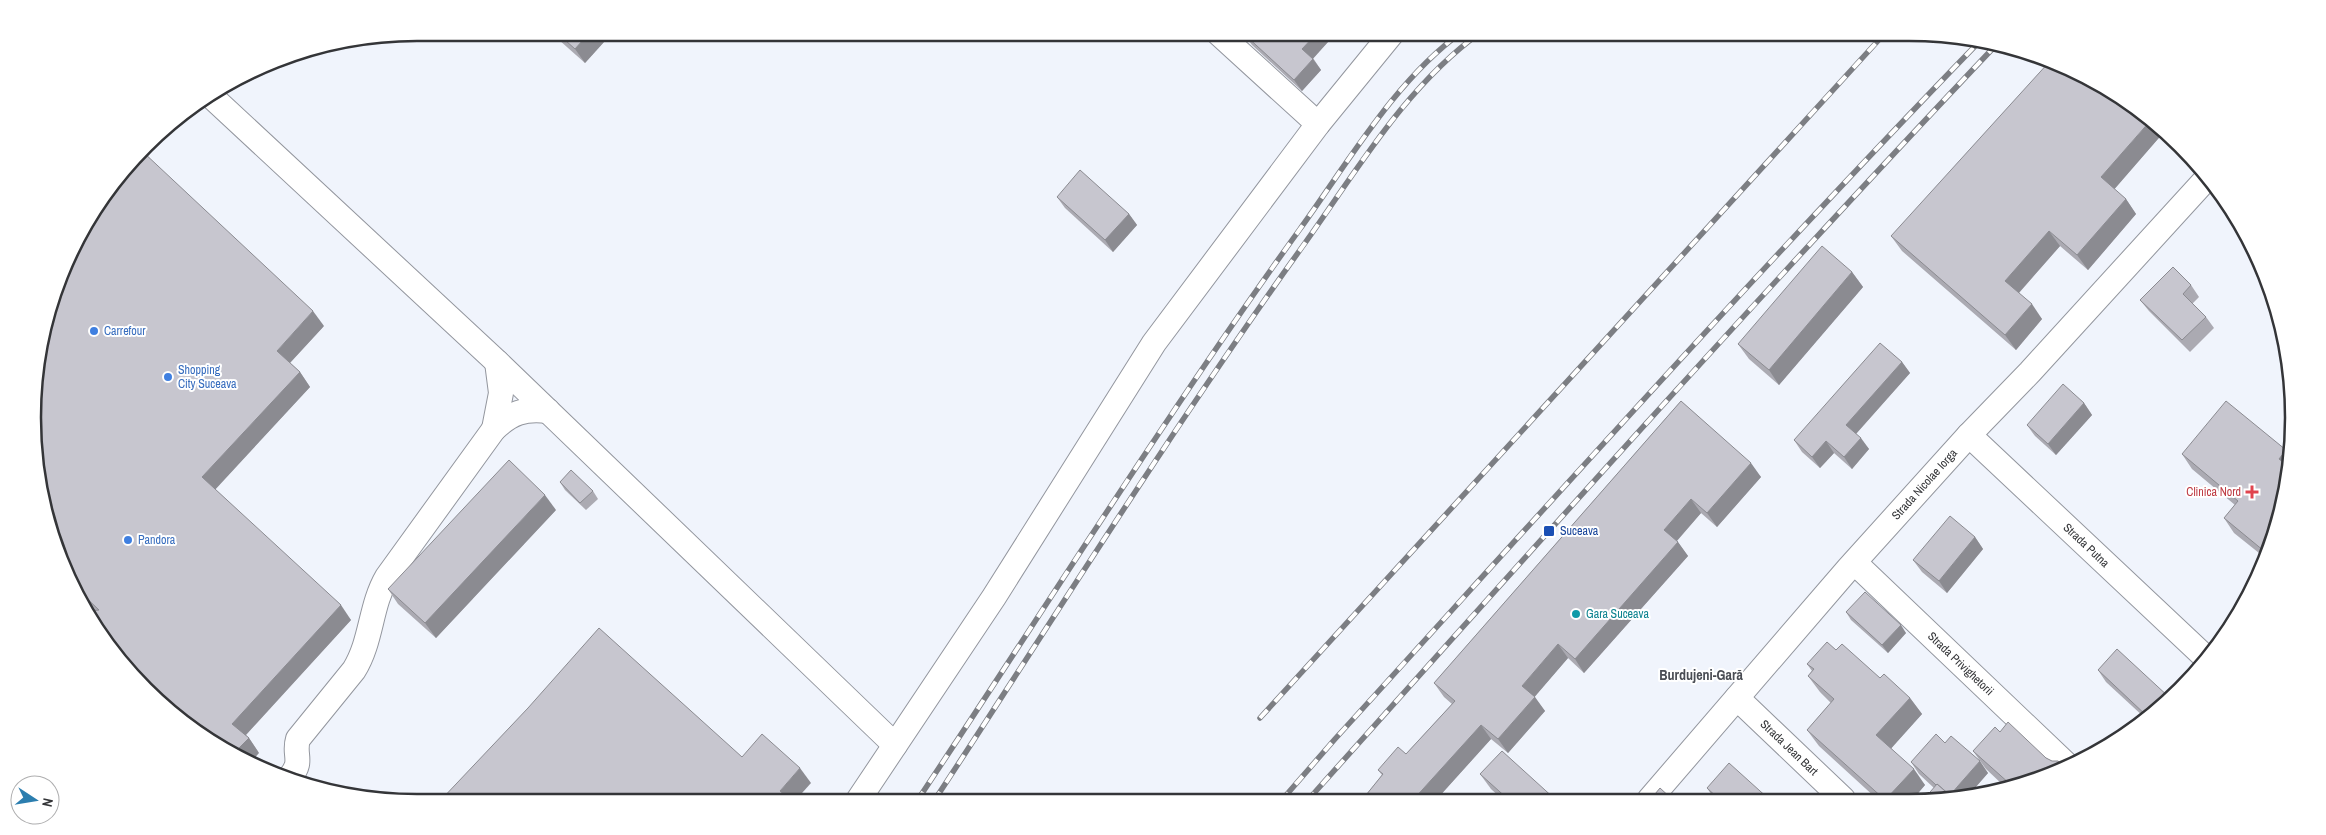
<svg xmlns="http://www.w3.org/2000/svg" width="2326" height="835" viewBox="0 0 2326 835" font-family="'Archivo Narrow',sans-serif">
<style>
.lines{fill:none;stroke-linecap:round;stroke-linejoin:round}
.minor-casing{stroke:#93969e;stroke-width:26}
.minor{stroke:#fff;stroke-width:24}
.rail-casing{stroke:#7c7e83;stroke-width:5.5}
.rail{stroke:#fff;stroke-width:4;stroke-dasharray:11;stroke-linecap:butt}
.wall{fill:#abaab2}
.shaded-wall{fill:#8b8b91}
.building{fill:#c7c6cf;stroke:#8b8b91}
.shop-dot{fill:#3f7fe0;stroke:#fff;stroke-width:2}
.health-dot{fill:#e0444e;stroke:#fff;stroke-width:2}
.transit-dot{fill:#1a4fb4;stroke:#fff;stroke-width:2}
.culture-dot{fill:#0f9aa8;stroke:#fff;stroke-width:2}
.labels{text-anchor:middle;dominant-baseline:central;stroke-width:4;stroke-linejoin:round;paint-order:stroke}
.shop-label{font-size:12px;fill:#366cbe;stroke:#fff;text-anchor:start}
.street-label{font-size:12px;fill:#343538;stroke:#fff}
.health-label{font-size:12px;fill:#be3a42;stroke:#fff;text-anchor:end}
.transit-label{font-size:12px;fill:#164399;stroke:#fff;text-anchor:start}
.culture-label{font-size:12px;fill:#0d838f;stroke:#fff;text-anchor:start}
.neighbourhood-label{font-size:14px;font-weight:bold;fill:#4a4d54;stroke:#fff}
.rim{fill:none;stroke:#343538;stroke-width:2.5}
</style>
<rect width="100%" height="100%" fill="#f0f4fc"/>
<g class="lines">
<defs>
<g id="minor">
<polyline points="1217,32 1318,124"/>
<polyline points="213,98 497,362 895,745"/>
<polyline points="494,429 501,393 497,362"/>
<path id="s1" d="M1969,435L2204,656"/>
<path id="s2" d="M1855,563L2068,766"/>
<path id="s3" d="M1737,698L1843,799"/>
<path d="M290,777C304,761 293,755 298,739L354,670C372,641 370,606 387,577L494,429C511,413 524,408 548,411"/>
<path id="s4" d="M1649,800L1848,569L1969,435L2030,372L2208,177"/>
<polyline points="857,802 994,597 1154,343 1318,124 1393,32"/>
</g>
</defs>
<!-- minor casing -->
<use href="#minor" class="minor-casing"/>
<!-- minor -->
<use href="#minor" class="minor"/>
<defs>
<g id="rail">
<polyline points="1260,718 1886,32"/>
<path d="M917,801C1044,610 1166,415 1300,229C1347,164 1396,79 1462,32"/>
<path d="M934,801C1056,615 1175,424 1305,243C1358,169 1406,86 1481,32"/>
<path d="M1281,801L1335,739C1548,505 1759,269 1979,42"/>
<path d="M1307,801C1535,546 1762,292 1997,44"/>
</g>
</defs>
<!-- rail casing -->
<use href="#rail" class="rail-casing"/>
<!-- rail -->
<use href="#rail" class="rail"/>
</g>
<!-- wall -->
<g class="wall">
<polygon points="550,32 613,32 585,63"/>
<polygon points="1245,32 1337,32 1313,58 1321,70 1302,91 1252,45 1244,34"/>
<polygon points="2164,132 2114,189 2126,199 2136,214 2088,270 2060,246 2019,293 2042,319 2016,350 1902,251 1891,236"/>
<polygon points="1057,197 1129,214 1137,225 1113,252 1065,208"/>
<polygon points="1852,272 1863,287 1779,385 1749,359 1738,344"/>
<polygon points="2191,285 2199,297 2192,304 2206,317 2214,328 2190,352 2149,311 2140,300"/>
<polygon points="324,326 290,363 300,372 310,387 215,489 351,620 246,735 249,738 259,753 94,611 83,600 46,517"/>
<polygon points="1902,362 1910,373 1856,434 1869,449 1852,469 1834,453 1820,468 1802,452 1794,440"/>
<polygon points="1681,401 1761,477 1717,527 1701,513 1677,541 1688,556 1584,673 1568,658 1534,697 1545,711 1508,753 1491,739 1436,800 1362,800 1382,775 1378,770 1406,754 1452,704 1444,697 1434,683"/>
<polygon points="2084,403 2092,415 2056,455 2035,436 2027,425"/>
<polygon points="2286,450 2290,457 2280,517 2264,557 2234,533 2224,518 2235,505 2192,469 2182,454"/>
<polygon points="560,482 593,491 598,499 586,510 565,490"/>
<polygon points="556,510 436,638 398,604 388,589"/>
<polygon points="1975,537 1983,549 1947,593 1922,572 1913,560"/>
<polygon points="1846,612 1906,633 1888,653 1851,620"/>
<polygon points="1836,650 1910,698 1922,714 1891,748 1925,785 1913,799 1877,799 1819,746 1807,730 1831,703 1820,692 1808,676 1812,671 1807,664"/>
<polygon points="2098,670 2163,707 2145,718 2106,682"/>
<polygon points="2000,732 2052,761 2065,767 2004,786 1986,769 1973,751"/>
<polygon points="1945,743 1988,773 1967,797 1959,799 1934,788 1919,774 1911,762"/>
<polygon points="1480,774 1556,800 1503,800 1491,789"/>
<polygon points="1707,788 1770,800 1715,800"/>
</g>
<!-- shaded-wall -->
<g class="shaded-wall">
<polygon points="590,32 613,32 585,63 575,49"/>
<polygon points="1318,32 1337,32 1311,61 1302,49"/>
<polygon points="1313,59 1321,70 1302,91 1294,80"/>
<polygon points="2151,120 2164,132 2112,192 2101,177"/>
<polygon points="2126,199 2136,214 2088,270 2077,255"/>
<polygon points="1129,214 1137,225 1113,252 1105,240"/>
<polygon points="2049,231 2060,246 2016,296 2005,281"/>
<polygon points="1852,272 1863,287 1779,385 1769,370"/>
<polygon points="2032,304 2042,319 2016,350 2005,335"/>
<polygon points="313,311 324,326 287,366 277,351"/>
<polygon points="1902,362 1910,373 1854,436 1846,425"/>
<polygon points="300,372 310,387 213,492 202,477"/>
<polygon points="2084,403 2092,415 2056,455 2048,444"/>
<polygon points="1861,438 1869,449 1852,469 1844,457"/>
<polygon points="1826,441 1834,453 1820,468 1812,457"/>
<polygon points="2286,450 2290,457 2288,472 2279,459"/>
<polygon points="1751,463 1761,477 1717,527 1707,513"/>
<polygon points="545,495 556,510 436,638 425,623"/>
<polygon points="1691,499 1701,513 1674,544 1664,530"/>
<polygon points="1975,537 1983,549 1947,593 1939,581"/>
<polygon points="1678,542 1688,556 1584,673 1575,659"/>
<polygon points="341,605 351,620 243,738 232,724"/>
<polygon points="1901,625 1906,633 1888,653 1882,645"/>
<polygon points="1558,644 1568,658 1532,700 1522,686"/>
<polygon points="1535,697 1545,711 1508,753 1498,739"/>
<polygon points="1910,698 1922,714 1888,752 1876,735"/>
<polygon points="1481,725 1491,739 1436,800 1413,800"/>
<polygon points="249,738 259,753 253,760 235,752"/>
<polygon points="1980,761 1988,773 1967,797 1959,799 1951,799 1949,796"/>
<polygon points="800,768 811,783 794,802 788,802 780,791"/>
<polygon points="1914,769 1925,785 1913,799 1886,799"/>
</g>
<!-- building -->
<g class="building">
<polygon points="556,32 590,32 575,49"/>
<polygon points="1245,32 1318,32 1302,49 1313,59 1294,80 1244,34"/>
<polygon points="2050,61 2079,72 2143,112 2151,120 2101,177 2126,199 2077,255 2049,231 2005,281 2032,304 2005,335 1891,236"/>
<polygon points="142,151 313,311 277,351 300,372 202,477 341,605 232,724 249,738 235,752 203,737 145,690 98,632 88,611 99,610 79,591 46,517 33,443 36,368 72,247 112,183"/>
<polygon points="1080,170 1129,214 1105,240 1057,197"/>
<polygon points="1822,246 1852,272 1769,370 1738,344"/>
<polygon points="2173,267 2191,285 2183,294 2206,317 2182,340 2140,300"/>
<polygon points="1880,343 1902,362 1846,425 1861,438 1844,457 1826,441 1812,457 1794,440"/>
<polygon points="2063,384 2084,403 2048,444 2027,425"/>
<polygon points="1681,401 1751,463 1707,513 1691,499 1664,530 1678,542 1575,659 1558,644 1522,686 1535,697 1498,739 1481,725 1413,800 1362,800 1383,774 1378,770 1398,747 1406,754 1455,701 1434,683"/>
<polygon points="2226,401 2286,450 2279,459 2289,467 2280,517 2268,546 2264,551 2224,518 2238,501 2182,454"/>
<polygon points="509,460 545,495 425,623 388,589"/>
<polygon points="571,470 593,491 580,503 560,482"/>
<polygon points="1950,516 1975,537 1939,581 1913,560"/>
<polygon points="1865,592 1901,625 1882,645 1846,612"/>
<polygon points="599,628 742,757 762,734 800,768 780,791 791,800 790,802 439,802 528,708"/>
<polygon points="1827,642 1836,650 1842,644 1880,678 1884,674 1910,698 1876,735 1914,769 1886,799 1884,799 1807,730 1834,699 1808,676 1814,669 1807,664"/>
<polygon points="2117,649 2170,698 2163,707 2148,717 2098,670"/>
<polygon points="2008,722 2046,758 2052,761 2058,761 2065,767 2010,784 1973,751 1995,727 2000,732"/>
<polygon points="1936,734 1945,743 1951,736 1980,761 1950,795 1937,784 1936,785 1911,762"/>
<polygon points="1502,751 1556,800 1509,800 1480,774"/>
<polygon points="1729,763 1770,800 1720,800 1707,788"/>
<polygon points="1937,784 1954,799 1924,799"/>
<polygon points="1660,788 1673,800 1650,800"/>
</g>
<!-- markers -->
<g class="shop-dot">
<circle cx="94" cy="331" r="5"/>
<circle cx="168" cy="377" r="5"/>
<circle cx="128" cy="540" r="5"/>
</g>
<path class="health-dot" d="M2249.5 484.5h5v5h5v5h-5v5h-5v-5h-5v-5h5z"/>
<rect class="transit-dot" x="1543" y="525" width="12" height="12" rx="2.5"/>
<circle class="culture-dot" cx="1576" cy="614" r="5"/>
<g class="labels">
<!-- shop labels -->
<g class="shop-label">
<text x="104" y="331">Carrefour</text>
<text x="178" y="370">Shopping<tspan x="178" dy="14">City Suceava</tspan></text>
<text x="138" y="540">Pandora</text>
</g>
<!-- street labels -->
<g class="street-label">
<text stroke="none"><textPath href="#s4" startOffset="419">Strada Nicolae Iorga</textPath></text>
<text stroke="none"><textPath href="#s1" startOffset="161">Strada Putna</textPath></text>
<text stroke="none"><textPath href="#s2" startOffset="146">Strada Privighetorii</textPath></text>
<text stroke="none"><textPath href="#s3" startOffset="72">Strada Jean Bart</textPath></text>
</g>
<!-- health labels -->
<g class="health-label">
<text x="2241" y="492">Clinica Nord</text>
</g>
<!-- transit labels -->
<g class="transit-label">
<text x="1560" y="531">Suceava</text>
</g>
<!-- culture labels -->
<g class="culture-label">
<text x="1586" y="614">Gara Suceava</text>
</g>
<!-- neighbourhood labels -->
<g class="neighbourhood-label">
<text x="1701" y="675">Burdujeni-Gară</text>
</g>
</g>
<!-- crop -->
<path d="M0 0H2326V835H0ZM417 41H1909A376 376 0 0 1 2285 417V418A376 376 0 0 1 1909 794H417A376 376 0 0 1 41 418V417A376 376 0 0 1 417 41Z" fill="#fff" fill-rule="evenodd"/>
<path class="rim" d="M417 41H1909A376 376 0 0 1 2285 417V418A376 376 0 0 1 1909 794H417A376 376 0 0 1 41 418V417A376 376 0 0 1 417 41Z"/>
<!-- north arrow -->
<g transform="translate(35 800) rotate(102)"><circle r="24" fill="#ffffff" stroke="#aeaeaf"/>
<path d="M0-4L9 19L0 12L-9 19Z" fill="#2c7eaf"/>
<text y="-8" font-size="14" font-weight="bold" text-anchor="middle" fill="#343538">N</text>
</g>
</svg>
